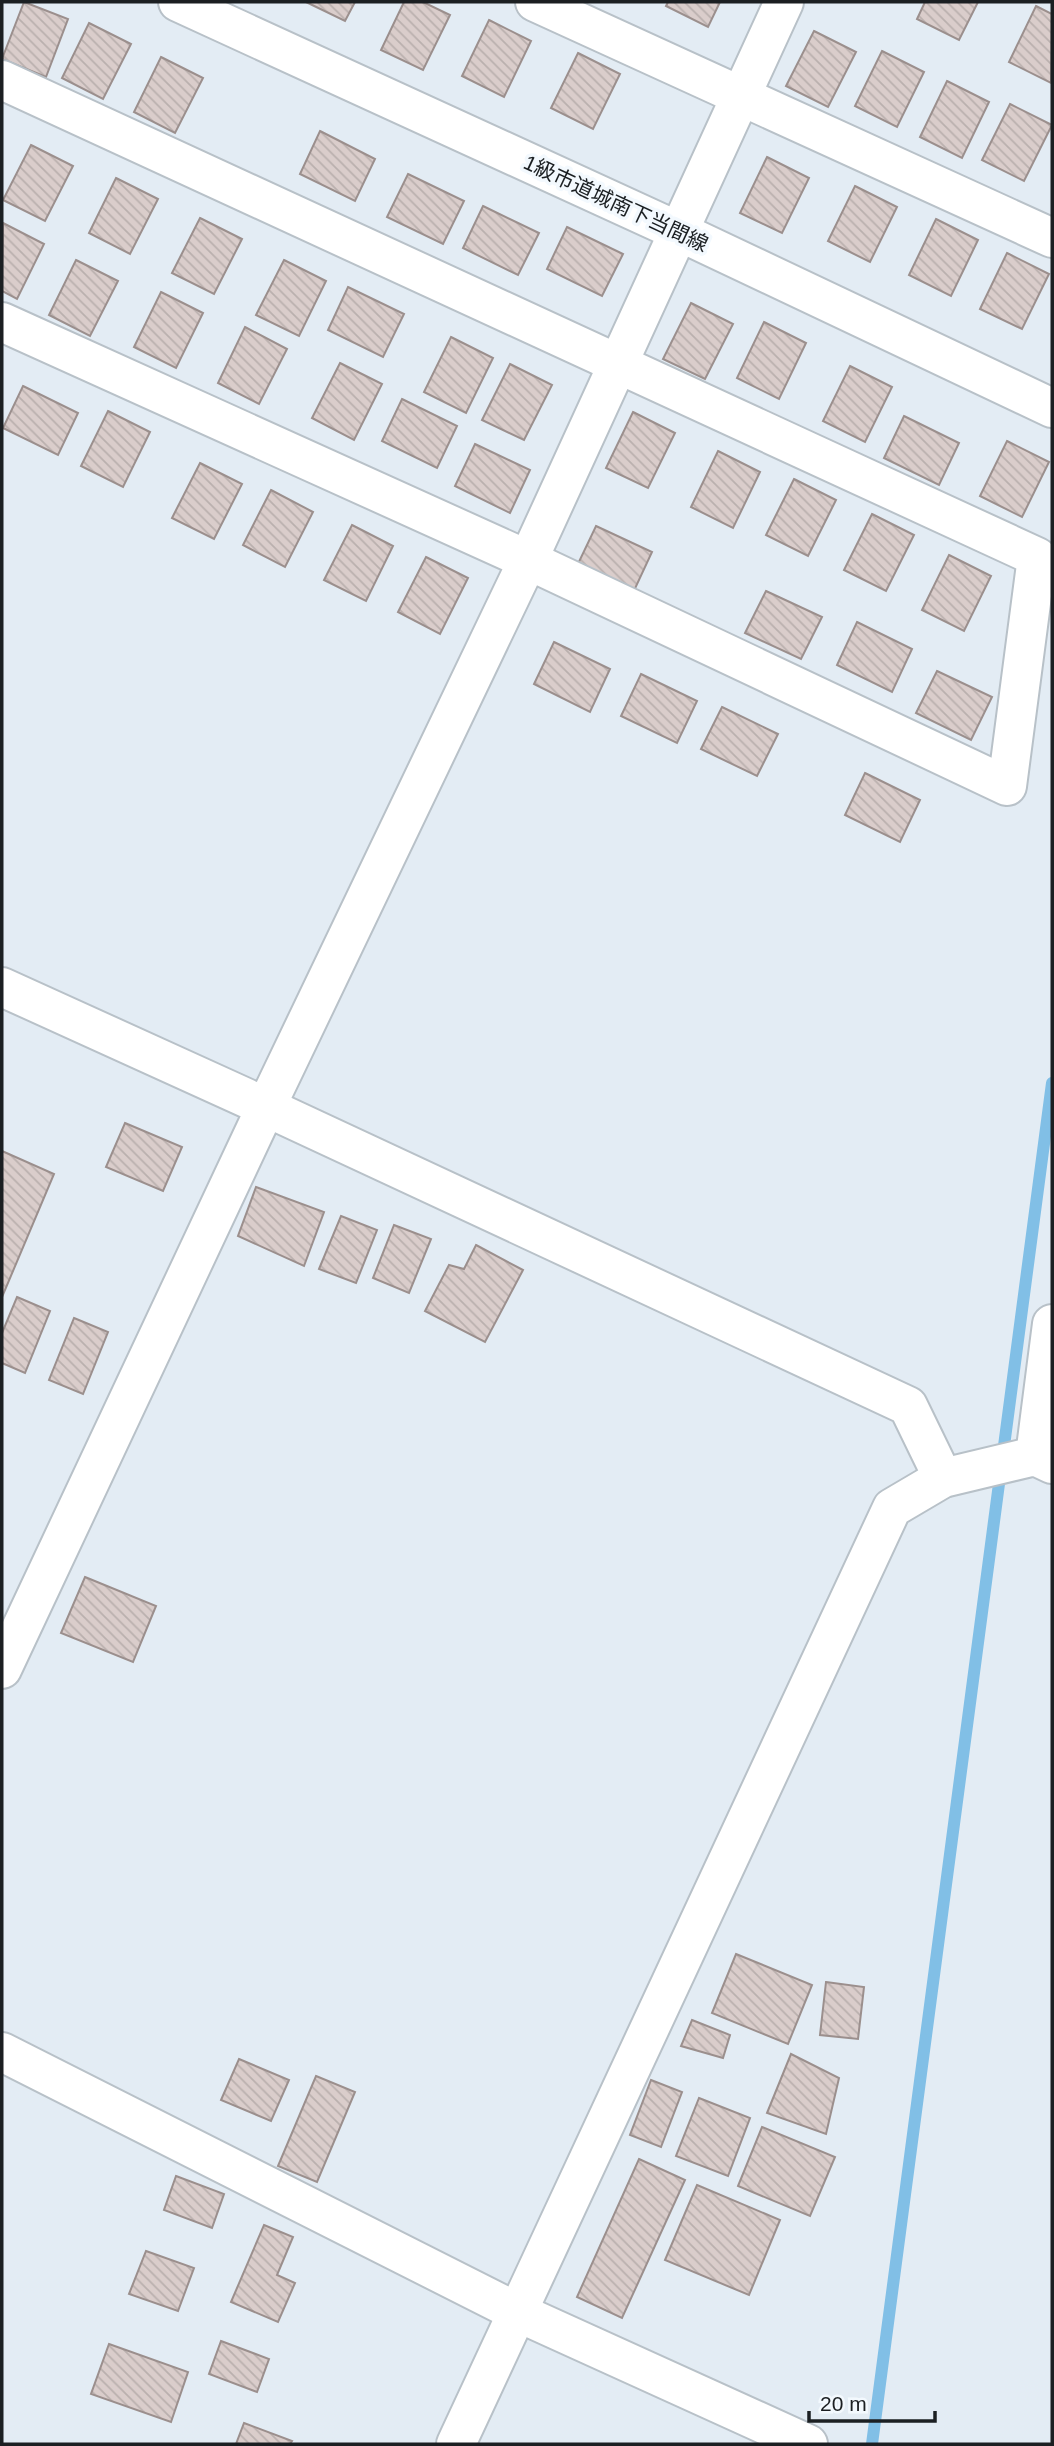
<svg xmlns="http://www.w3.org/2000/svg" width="1054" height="2446" viewBox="0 0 1054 2446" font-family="Helvetica,'Noto Sans JP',sans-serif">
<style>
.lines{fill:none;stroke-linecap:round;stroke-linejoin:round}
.stream{stroke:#81bfe6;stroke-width:12}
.building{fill:url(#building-back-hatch);stroke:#9b8f8d;stroke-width:2}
.minor-casing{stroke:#b8c1c8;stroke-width:42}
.minor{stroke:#fff;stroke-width:38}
.labels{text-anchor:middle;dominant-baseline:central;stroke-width:7;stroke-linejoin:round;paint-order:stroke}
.street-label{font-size:21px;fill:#1b1f22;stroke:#f3f9fe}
</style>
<defs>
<pattern id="building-back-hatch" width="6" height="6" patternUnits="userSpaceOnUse" patternTransform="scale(1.75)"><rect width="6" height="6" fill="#dacdcb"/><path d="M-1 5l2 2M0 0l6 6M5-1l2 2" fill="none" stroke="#bab0ae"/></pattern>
</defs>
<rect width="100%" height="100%" fill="#e3ecf4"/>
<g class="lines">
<!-- stream -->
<polyline class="stream" points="872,2444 1052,1083"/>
</g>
<!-- building -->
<g class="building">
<polygon points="24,2 68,19 46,77 2,59"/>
<polygon points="306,2 355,2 345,21"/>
<polygon points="404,2 423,2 450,15 423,70 381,50"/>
<polygon points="668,2 720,2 708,27 666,6"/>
<polygon points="925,2 978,2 959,40 917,19"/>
<polygon points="1036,6 1052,14 1051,83 1009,62"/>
<polygon points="489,20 531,41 504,97 462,76"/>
<polygon points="89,23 131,44 103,99 62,78"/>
<polygon points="814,31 856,52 828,107 786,86"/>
<polygon points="882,51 924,72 897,127 855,106"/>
<polygon points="578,53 620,74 593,129 551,108"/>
<polygon points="161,57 203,78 175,133 134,112"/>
<polygon points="947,81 989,102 962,158 920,137"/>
<polygon points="1010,104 1052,125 1024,181 982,160"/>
<polygon points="320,131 375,159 355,201 300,174"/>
<polygon points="31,145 73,166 45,221 3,200"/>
<polygon points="767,157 809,178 782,233 740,213"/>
<polygon points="408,174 464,201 443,244 387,217"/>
<polygon points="116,178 158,199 130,254 89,233"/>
<polygon points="855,186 897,207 870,262 828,241"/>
<polygon points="483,206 539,233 518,275 463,248"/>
<polygon points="200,218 242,239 214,294 172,273"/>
<polygon points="936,219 978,240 951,296 909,275"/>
<polygon points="3,223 44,244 17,299 2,291"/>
<polygon points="567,227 623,254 602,296 547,269"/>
<polygon points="1007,253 1049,274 1022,329 980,309"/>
<polygon points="76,260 118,281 90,336 49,315"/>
<polygon points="284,260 326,281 299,336 256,315"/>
<polygon points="348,287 404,314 383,357 328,330"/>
<polygon points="161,292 203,313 176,368 134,347"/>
<polygon points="691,303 733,324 705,379 663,359"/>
<polygon points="764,322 806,343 779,399 737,378"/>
<polygon points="245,327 287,349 259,404 218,383"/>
<polygon points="451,337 493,358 466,413 424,392"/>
<polygon points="340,363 382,384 354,440 312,418"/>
<polygon points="510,364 552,385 524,440 482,420"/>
<polygon points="850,366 892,387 865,442 823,421"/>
<polygon points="23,386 78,413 58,455 3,428"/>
<polygon points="402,399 457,426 437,468 382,441"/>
<polygon points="108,411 150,432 123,487 81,466"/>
<polygon points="633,412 675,433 648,488 606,468"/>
<polygon points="904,416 959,443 939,485 884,458"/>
<polygon points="1007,441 1049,462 1022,517 980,496"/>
<polygon points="475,444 530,470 510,513 455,486"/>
<polygon points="718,451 760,472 733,528 691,507"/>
<polygon points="200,463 242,484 214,539 172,518"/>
<polygon points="794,479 836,500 808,556 766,535"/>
<polygon points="271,490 313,512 285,567 243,545"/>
<polygon points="872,514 914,535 886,591 844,570"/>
<polygon points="352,525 393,546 366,601 324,580"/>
<polygon points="596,526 652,552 632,595 576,568"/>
<polygon points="949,555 991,576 964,631 922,610"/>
<polygon points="426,557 468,578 440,634 398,612"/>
<polygon points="766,591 822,617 801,659 745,633"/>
<polygon points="857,622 912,649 892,692 837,665"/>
<polygon points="554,642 610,669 590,712 534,684"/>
<polygon points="937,671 992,697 971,740 916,713"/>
<polygon points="641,674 697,701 677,743 621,716"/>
<polygon points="722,707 778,734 757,776 701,749"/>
<polygon points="865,773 920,800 900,842 845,815"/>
<polygon points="125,1123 182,1147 163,1191 106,1167"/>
<polygon points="2,1151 54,1174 2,1297"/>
<polygon points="256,1187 324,1212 304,1266 238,1236"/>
<polygon points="341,1216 377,1230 356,1283 319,1269"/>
<polygon points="394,1225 431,1239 409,1293 373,1278"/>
<polygon points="476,1245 523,1270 485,1342 425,1311 449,1265 464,1269"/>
<polygon points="17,1297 50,1311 25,1373 2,1363 2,1333"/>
<polygon points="74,1318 108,1332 83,1394 49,1380"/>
<polygon points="85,1577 156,1606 133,1662 61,1633"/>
<polygon points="736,1954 812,1985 788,2044 712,2013"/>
<polygon points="826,1982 864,1987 858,2039 820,2035"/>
<polygon points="692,2020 730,2035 723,2058 681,2046"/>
<polygon points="791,2054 839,2078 826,2134 767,2113"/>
<polygon points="239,2059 289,2080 271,2121 221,2100"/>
<polygon points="316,2076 355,2092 317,2182 278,2166"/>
<polygon points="651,2080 682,2092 661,2147 630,2135"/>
<polygon points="699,2098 750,2118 728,2176 676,2156"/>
<polygon points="762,2127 835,2157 810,2216 738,2186"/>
<polygon points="639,2159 685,2180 622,2318 577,2297"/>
<polygon points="176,2176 224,2194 212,2228 164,2210"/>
<polygon points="697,2185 780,2220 749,2295 665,2260"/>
<polygon points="264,2225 293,2237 277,2275 295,2283 278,2322 231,2302"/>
<polygon points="146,2251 194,2268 178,2311 129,2294"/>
<polygon points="221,2341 269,2359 257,2392 209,2374"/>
<polygon points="109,2344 188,2372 171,2422 91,2394"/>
<polygon points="244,2423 292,2441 290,2444 236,2444"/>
</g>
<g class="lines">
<defs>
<g id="minor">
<polyline points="178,2 680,232 1052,408"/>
<polyline points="535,2 1052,238"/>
<polyline points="2,80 1037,557 1007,786 528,560 2,322"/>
<polyline points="2,987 266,1107 528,560 784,2"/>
<polyline points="1035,1456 1052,1324"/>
<polyline points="2,1669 266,1107 908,1406 943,1478"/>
<polyline points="2,2052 517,2312 808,2444"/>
<polyline points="456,2444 892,1508 943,1478 1035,1456 1052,1464"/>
</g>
</defs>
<!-- minor casing -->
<use href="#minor" class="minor-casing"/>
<!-- minor -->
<use href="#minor" class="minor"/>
</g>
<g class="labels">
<!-- street labels -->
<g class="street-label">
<text transform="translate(616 203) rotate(25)">1級市道城南下当間線</text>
</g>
</g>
<!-- border -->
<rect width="1054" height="2446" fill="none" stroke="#1b1f22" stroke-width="7"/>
<!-- scale -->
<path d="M809 2411v10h126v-10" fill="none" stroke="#1b1f22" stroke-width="3.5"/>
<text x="820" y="2411" font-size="21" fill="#1b1f22" stroke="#f3f9fe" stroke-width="5" paint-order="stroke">20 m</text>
</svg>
